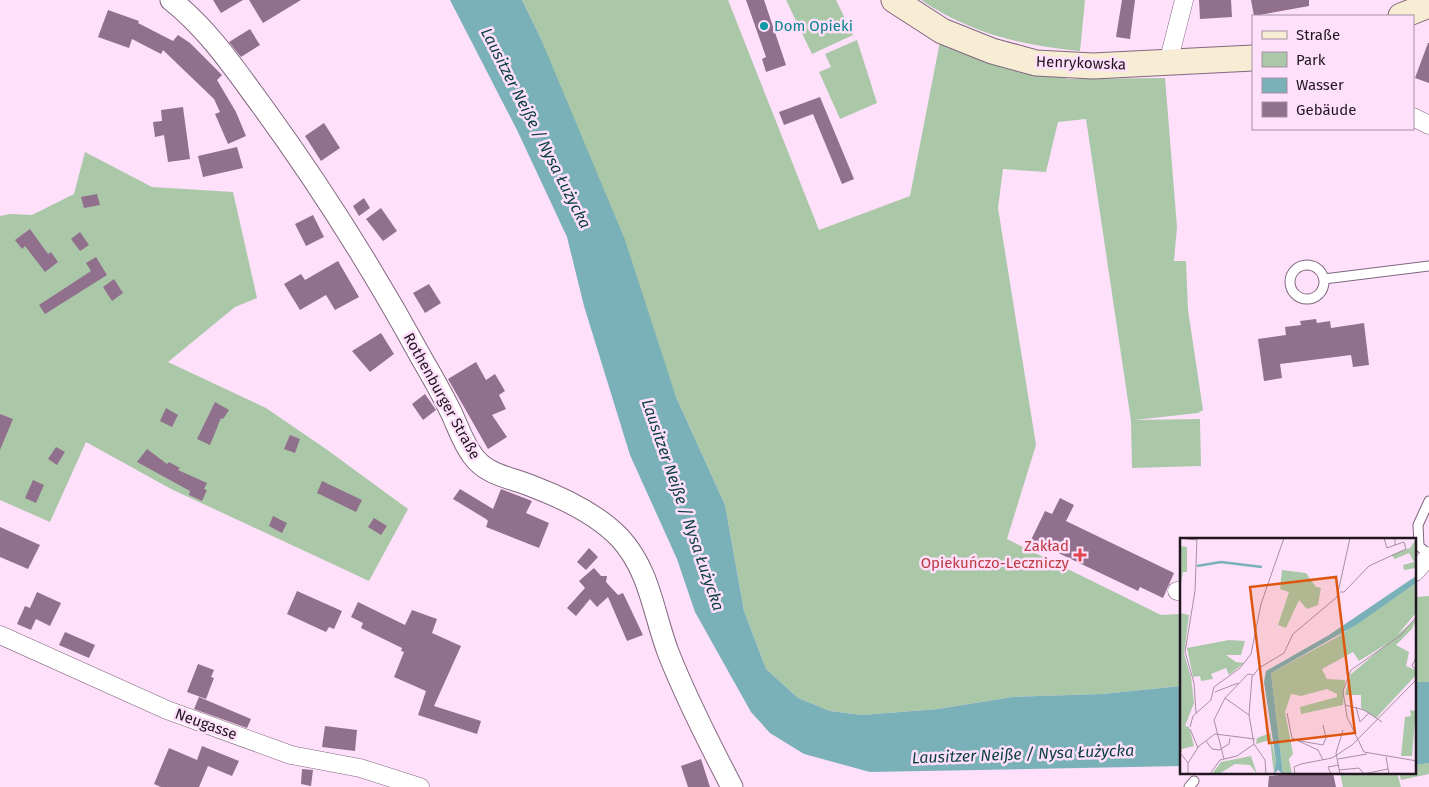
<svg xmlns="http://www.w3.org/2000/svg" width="1429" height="787" viewBox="0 0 1429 787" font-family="'Fira Sans',sans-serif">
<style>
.green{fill:#aac8a8}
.water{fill:#7ab0b8}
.building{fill:#90708c}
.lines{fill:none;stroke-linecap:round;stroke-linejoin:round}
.service-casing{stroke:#81677e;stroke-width:11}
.minor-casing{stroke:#81677e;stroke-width:19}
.tertiary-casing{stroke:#81677e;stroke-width:23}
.secondary-casing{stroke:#81677e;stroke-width:27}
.service{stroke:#fff;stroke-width:9}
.minor{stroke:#fff;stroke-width:18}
.tertiary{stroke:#fff;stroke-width:21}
.secondary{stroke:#f7edd4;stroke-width:25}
.culture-dot{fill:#0f9aa8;stroke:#fee0fb;stroke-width:2}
.health-dot{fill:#e0444e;stroke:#fee0fb;stroke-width:2}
.labels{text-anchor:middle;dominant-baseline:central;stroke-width:5;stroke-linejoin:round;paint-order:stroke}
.culture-label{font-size:15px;fill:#0d838f;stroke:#fee0fb;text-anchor:start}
.street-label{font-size:15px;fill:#211620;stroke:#fee0fb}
.health-label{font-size:15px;fill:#be3a42;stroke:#fee0fb;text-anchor:end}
.water-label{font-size:16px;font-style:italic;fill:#0a3e44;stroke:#fee0fb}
.inset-river{fill:none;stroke:#7ab0b8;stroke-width:2.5}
.inset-road{fill:none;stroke:#a68fa3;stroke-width:1}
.view{fill:#de560d;fill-opacity:0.15;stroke:#de560d;stroke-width:2.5}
.inset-edge{fill:none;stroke:#211620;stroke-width:2.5}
</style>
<rect width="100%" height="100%" fill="#fee0fb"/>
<!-- green -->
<g class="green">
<polygon points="522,0 728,0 819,230 910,196 942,31 1049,75 1069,79 1165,78 1177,227 1174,261 1186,261 1188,310 1203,410 1198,413 1135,420 1200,419 1201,466 1132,468 1131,421 1086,119 1058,122 1046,172 1003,169 998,208 1036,445 1007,539 1161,615 1181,614 1181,686 1102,694 1012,697 938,709 862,715 830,711 798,698 766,669 744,611 725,505 676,397 541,39"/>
<polygon points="786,0 836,0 853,35 812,54"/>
<path d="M921,0H1085L1080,51C1022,46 970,33 921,0Z"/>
<polygon points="857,40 877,103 840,119 819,72 831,67 825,54"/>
<polygon points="85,152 152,187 233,192 257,298 235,307 168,362 266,408 326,449 408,509 369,581 171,489 86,442 50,522 0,500 0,216 10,214 32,215 74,194"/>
<polygon points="1429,596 1429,682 1415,682 1415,597"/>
<polygon points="1429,763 1429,774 1401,780 1399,773 1415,773 1415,765"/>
<polygon points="1340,773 1397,773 1401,787 1343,787"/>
</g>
<!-- water -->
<g class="water">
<polygon points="450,0 522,0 541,39 625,240 676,397 725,505 744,611 766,669 798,698 830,711 862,715 938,709 1012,697 1102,694 1181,686 1181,766 870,772 804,754 770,733 751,712 695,612 677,559 630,455 584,306 567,237 517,130"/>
<polygon points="1415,682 1429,682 1429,763 1415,765"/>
</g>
<!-- building -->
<g class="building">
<polygon points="213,0 243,0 221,13"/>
<polygon points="249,0 301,0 263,23"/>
<polygon points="746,0 764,0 786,65 766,72 762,59 766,57"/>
<polygon points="1122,0 1135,0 1130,39 1116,37"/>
<polygon points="1199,0 1231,0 1232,17 1200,19"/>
<polygon points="1251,0 1309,0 1309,6 1254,16"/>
<polygon points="108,10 139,21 138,23 173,41 178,35 190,43 222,75 217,80 236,112 246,136 228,144 215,114 220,112 214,99 163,50 161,54 132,39 129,48 98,37"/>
<polygon points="250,29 260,45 241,57 229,42"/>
<polygon points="1428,43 1429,43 1429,83 1415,78"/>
<polygon points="820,97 854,179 842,184 813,114 784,125 779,112"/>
<polygon points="183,107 190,159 168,162 164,135 155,137 153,122 162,121 161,110"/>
<polygon points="324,123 340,148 321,161 305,136"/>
<polygon points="237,147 243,168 203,177 198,156"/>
<polygon points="97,194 100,205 84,208 81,197"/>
<polygon points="364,198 370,208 359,216 353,206"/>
<polygon points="381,208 397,231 383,241 366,219"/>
<polygon points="313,215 324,237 306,246 295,224"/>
<polygon points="30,229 48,254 51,252 58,262 45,272 25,246 22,249 15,240"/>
<polygon points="80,232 89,245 80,251 71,239"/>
<polygon points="96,257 107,275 45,314 39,305 91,271 86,263"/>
<polygon points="338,261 359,297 335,310 326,295 300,310 284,284 301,274 305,280"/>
<polygon points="114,279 123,293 112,301 103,287"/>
<polygon points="429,284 441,303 425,313 413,293"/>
<polygon points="1316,319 1317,323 1330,321 1331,328 1364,323 1369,365 1353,367 1351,355 1280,364 1282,378 1264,381 1258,339 1286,335 1285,327 1301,325 1300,321"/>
<polygon points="381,333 394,354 370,372 352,351"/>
<polygon points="476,362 486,380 495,374 505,391 499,395 506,409 492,415 507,437 488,449 448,379"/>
<polygon points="425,394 436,410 423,420 412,404"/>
<polygon points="215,402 229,410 223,419 221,418 210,445 197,439"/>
<polygon points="166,408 178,415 172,427 160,421"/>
<polygon points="0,414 13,419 0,450"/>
<polygon points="290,435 300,439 295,453 284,449"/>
<polygon points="56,447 65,452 57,465 48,459"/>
<polygon points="147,449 167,464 169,462 180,468 178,470 207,483 204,489 207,490 202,501 189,495 190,491 137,462"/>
<polygon points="33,480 44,485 36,503 25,498"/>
<polygon points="322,481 362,500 356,512 317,493"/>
<polygon points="460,489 493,509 501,489 532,501 526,513 549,523 539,548 486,527 488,521 486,519 453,499"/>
<polygon points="1060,498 1074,505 1066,521 1174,573 1163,598 1140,587 1138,591 1031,540 1045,511 1052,514"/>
<polygon points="273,516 287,523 282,533 269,526"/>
<polygon points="374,518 387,526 381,535 368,527"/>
<polygon points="0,527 40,545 28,569 0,557"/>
<polygon points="589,548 598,557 586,570 577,562"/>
<polygon points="594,568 601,576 607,576 606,582 618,595 623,593 643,635 627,641 608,597 597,607 590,599 576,616 567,608 585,588 579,581"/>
<polygon points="297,591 342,611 334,629 329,627 326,632 287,614"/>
<polygon points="37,592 61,603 50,626 36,619 31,630 17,624 25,606 30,608"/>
<polygon points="358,602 405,625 412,610 437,619 432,633 461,646 434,706 481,721 477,734 418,715 426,691 394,677 404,652 401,651 402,648 361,628 363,623 351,617"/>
<polygon points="65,632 95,645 89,658 59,645"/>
<polygon points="198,664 214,670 211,677 214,678 206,699 187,692"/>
<polygon points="199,697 251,719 247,728 194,709"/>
<polygon points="325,726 357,730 355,751 322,747"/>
<polygon points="202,746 239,761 232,776 208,766 199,787 161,787 154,784 169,748 197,760"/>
<polygon points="701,759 710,787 688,787 681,766"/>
<polygon points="302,769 313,770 311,786 301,784"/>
<polygon points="1298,773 1333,773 1336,787 1268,787 1269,776"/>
</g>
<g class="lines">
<defs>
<g id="service">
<circle cx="1307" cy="282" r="17"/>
<polyline points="1324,279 1429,266"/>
<polyline points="1429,501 1418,525 1419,546 1429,555"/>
<polyline points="1189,787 1194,781"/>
</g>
<g id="minor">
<polyline points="1168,63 1184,0"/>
<polyline points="1413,117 1429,125"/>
<polyline points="1415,572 1429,556"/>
<polyline points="1177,591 1182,591"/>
<polyline points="0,635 167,710 291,755 360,768 420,787"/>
</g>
<path id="tertiary" d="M171,0C208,29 234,68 262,106C321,187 374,271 422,359C432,376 442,394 451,412C458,427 463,443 473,456C487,476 514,478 534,487C563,498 598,515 620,538C650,571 653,612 668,652C686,698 709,743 732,787"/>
<g id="secondary">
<polyline points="894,0 942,31 992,51 1036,63 1093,66 1253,58"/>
<polyline points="1401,16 1429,5"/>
</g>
</defs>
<!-- service casing -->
<use href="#service" class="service-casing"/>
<!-- minor casing -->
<use href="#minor" class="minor-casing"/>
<!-- tertiary casing -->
<use href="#tertiary" class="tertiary-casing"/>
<!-- secondary casing -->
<use href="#secondary" class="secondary-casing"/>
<!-- service -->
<use href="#service" class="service"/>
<!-- minor -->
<use href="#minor" class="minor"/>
<!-- tertiary -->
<use href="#tertiary" class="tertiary"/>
<!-- secondary -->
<use href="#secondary" class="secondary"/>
</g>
<!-- markers -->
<circle class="culture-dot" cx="764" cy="26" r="5"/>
<path class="health-dot" d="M1077.5 547.5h5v5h5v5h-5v5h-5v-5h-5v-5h5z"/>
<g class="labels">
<!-- culture labels -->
<g class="culture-label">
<text x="774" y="26">Dom Opieki</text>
</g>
<!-- street labels -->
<g class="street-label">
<text transform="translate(1081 63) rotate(2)">Henrykowska</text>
<text transform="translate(442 396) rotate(61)">Rothenburger Straße</text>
<text transform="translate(206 724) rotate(20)">Neugasse</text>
</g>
<!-- health labels -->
<g class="health-label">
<text x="1069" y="546">Zakład<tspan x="1069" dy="17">Opiekuńczo-Leczniczy</tspan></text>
</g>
<!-- water labels -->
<g class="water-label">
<text transform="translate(536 128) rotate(63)">Lausitzer Neiße / Nysa Łużycka</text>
<text transform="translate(683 505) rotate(71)">Lausitzer Neiße / Nysa Łużycka</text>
<text transform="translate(1023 754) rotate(-2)">Lausitzer Neiße / Nysa Łużycka</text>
</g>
</g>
<!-- overview -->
<g transform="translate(1180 538)">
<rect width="236" height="236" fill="#fee0fb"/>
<path d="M236,1V30L224,32L223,27L234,24L229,15L215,21L211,17L230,10ZM0,8L7,9V34H3L0,50ZM102,32L126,35L136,49L141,50L138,67L127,71L119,62L106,90L98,87L109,54L100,51ZM236,45V75L213,102L179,123L173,114L142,131L147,141L165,142L163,167L121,176L120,169L157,159V156L147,151L121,158L111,156L105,174L113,216L109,221L112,236H103L91,135L159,98ZM0,75L9,77L4,116L11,139L14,165L5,188L9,189L14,208L2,211L0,219V187L3,186H0ZM236,81L232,91L216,107L229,114L226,128L236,132V137L196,180L181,170V157H165L170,137ZM49,102L65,103L61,117H46L56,124L64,125L49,137L46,130L31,136L33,141L21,143L20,138L13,139L7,110ZM236,170L232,218H221L225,179L231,178L230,172L235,173ZM90,195L96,223L94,236L90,202L76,206L77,200ZM71,218L77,236L70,227L55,226L39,236H32L41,224Z" fill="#aac8a8"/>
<path d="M236,38V45L176,87L91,135L103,236L98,232L94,236L96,223L84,144L86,133L149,97Z" fill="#7ab0b8"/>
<path class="inset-river" d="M17,28L41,24L82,29"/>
<path class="inset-road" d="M0,0L16,2M204,0L207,10L215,7V0M160,54H164L189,28L226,11L224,4L215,7M237,78L221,97L171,132L163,153L167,179L184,214L237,223M237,117L232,128L237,132M35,154L58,145M45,160L69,177M165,167L184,172L202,184M176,169L180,184L189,175M16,175L14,145L5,114L15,53L17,0M107,175L112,200L138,212L143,222M10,189L13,178L31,162L34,149L60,130L71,116L81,66L104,0M10,191L18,210M115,202L143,207L146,200L143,187M26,203L32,211L39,212L49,206L50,200M74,206L85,222L86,236M1,216L8,225V236M206,219L209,236M44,221L34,182L45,160L68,136L73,137M158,221L187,216M8,225L19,208L35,196L75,201M159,232L179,230L184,236M30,236L40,222L57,218L74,206L69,177L72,139L79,130L104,115L113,96L157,59L170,0M115,236L114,229L121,226L152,220L172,207L237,141M151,236L148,229L159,227M160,236L156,215L163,192M183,236L208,231"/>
<path class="view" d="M156,39L175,195L89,205L70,49Z"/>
<rect width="236" height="236" class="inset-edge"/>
</g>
<!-- legend -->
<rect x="1252" y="15" width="162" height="115" fill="#fee0fb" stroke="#a68fa3"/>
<rect x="1262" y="31" width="25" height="8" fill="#f7edd4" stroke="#a68fa3"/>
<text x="1296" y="40" font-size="15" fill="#211620">Straße</text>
<rect x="1262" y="52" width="25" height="15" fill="#aac8a8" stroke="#a68fa3"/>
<text x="1296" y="65" font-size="15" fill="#211620">Park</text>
<rect x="1262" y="78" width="25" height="15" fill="#7ab0b8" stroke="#a68fa3"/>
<text x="1296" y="90" font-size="15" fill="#211620">Wasser</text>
<rect x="1262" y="102" width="25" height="15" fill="#90708c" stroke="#a68fa3"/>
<text x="1296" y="115" font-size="15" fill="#211620">Gebäude</text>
</svg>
